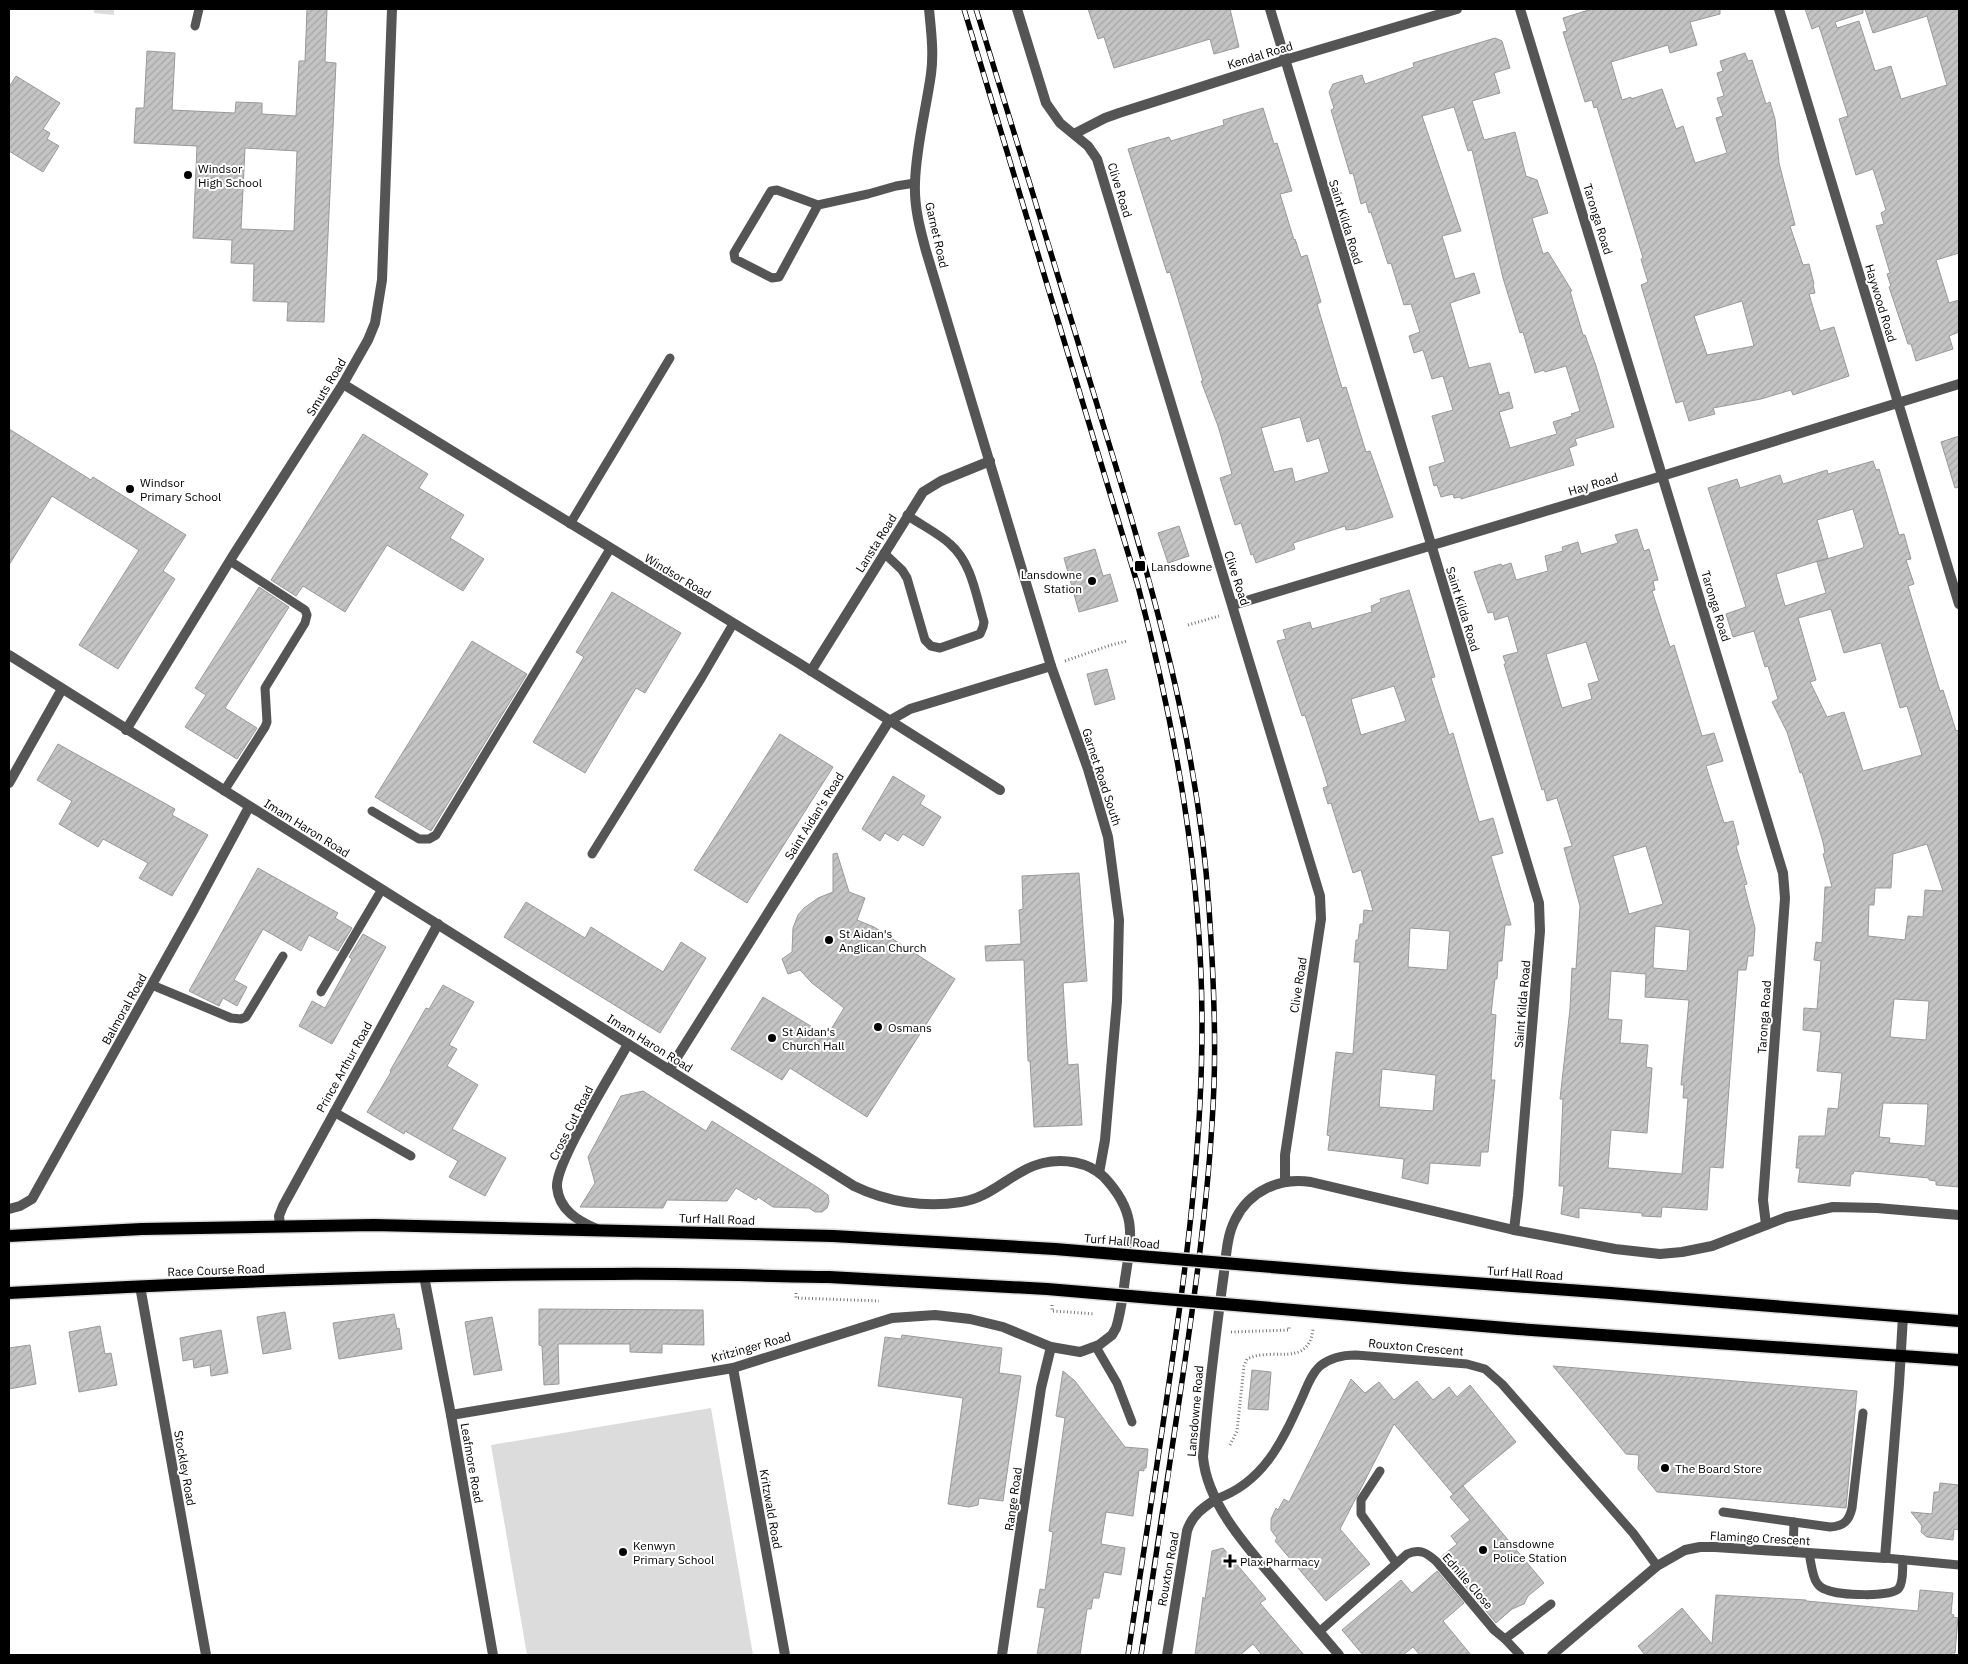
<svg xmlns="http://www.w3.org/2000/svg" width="1968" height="1664" viewBox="0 0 1968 1664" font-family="'IBM Plex Sans',sans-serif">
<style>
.park{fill:#dcdcdc}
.building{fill:url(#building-hatch);stroke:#999;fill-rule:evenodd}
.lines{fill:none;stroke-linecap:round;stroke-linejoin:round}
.primary-casing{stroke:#dbdbdb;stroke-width:15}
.path{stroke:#777;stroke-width:3;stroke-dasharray:1 2.5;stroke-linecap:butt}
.service{stroke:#555;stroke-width:9}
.minor{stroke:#555;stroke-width:10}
.tertiary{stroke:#555;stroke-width:10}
.primary{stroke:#000;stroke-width:12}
.rail-casing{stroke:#000;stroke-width:5.5}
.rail{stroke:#fff;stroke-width:4;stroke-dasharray:11;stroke-linecap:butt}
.primary-bridge-casing{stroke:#dbdbdb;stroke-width:15;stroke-linecap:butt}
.primary-bridge{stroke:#000;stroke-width:12}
.poi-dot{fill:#000;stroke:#fff;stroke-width:2}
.labels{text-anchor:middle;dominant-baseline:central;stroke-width:4;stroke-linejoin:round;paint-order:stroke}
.street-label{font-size:12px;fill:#000;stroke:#fff}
.poi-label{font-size:12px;fill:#000;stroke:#fff;text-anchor:start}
</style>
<defs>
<pattern id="building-hatch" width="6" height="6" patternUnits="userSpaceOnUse" patternTransform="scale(1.25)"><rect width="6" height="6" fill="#c4c4c4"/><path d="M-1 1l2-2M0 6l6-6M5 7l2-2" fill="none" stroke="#a7a7a7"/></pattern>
</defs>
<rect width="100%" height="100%" fill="#fff"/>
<!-- park -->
<g class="park">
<polygon points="94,9 114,9 114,15 94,13"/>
<polygon points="711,1408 753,1655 527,1655 491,1445"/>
</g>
<!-- building -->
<g class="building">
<path d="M307,9H327L325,62L336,63L324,322L287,321L288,302L253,301L254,264L231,263L232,240L193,238L197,146L134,143L136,108H144L147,51L175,53L172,110L235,113L236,102L262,103V114L296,116L299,61H305ZM245,148L297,151L294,231L241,229Z"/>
<polygon points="1088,9 1230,9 1239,47 1214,54 1210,39 1114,68 1104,37 1098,39"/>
<path d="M1592,9H1720V14L1690,22L1697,45L1670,53L1668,45L1611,62L1622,100L1631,97V99L1662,89L1676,129L1683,126L1695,163L1727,153L1716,118L1723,116L1717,98L1724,96L1717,73L1723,71L1720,61L1745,53L1748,61L1752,60L1766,104L1770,102L1775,119L1779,163L1795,225L1790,226L1803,265L1809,264L1814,284L1813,285L1815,293L1809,294L1820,331L1834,327L1849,376L1793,395L1791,390L1761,399L1713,408L1715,414L1689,421L1683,401L1676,403L1641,285L1648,282L1641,259L1643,258L1597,107L1594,108L1592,100L1585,102L1563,32L1567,31L1563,18ZM1742,301L1754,346L1707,355L1694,316Z"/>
<polygon points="1805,9 1863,9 1863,13 1835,22 1837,28 1859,21 1875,71 1891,66 1901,99 1947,85 1927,16 1873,33 1865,9 1959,9 1959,253 1936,260 1949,303 1959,300 1959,332 1949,336 1953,349 1916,361 1911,344 1908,344 1889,287 1891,286 1887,274 1890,273 1876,226 1884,224 1881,213 1886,210 1873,169 1856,175 1839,119 1848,116 1819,26 1812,29"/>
<path d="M1495,38L1502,41L1510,68L1494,73L1500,93L1472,101L1484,140L1515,132L1526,176L1537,180L1548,213L1532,218L1543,254L1548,252L1572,291H1570L1583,335H1585L1596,366L1614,427L1575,439L1577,445L1569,448L1574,465L1461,499V497L1454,498L1453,494L1441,497L1437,485L1434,486L1429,467L1445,462L1432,416L1453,410L1443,376L1432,379L1423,350L1414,353L1409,336L1420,332L1411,304L1404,305L1391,263L1388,264L1371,212L1369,213L1366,202L1361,204L1353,173L1350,174L1331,110L1334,108L1329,92L1333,84L1362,75L1365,84L1414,67L1413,63ZM1454,107L1468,151L1472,150L1503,278L1520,333L1523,332L1535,373L1544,370L1545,372L1566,366L1580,411L1571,414L1572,416L1553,422L1557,434L1510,448L1499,412L1513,408L1509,392L1499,395L1490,363L1469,368L1450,303L1480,293L1474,273L1455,279L1442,236L1461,231L1422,116Z"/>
<polygon points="16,76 60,103 43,129 50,133 47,139 59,146 43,172 9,151 9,87"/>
<path d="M1263,108L1274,144L1277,143L1292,191L1280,194L1294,240L1295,239L1301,257L1307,255L1321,302L1317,304L1342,388L1346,387L1366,452L1370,451L1393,517L1355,529L1346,530L1345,526L1293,543L1295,549L1256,563L1253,554L1251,555L1241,523L1235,525L1220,478L1232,474L1218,426L1201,381H1203L1170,272L1167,273L1128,149L1169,137L1171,141L1224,125L1223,120ZM1300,417L1307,442L1319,438L1329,472L1295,482L1292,468L1274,472L1261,428Z"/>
<polygon points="9,429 91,480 93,477 186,535 163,571 175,579 118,669 79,645 139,550 52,496 9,565"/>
<polygon points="363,434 428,474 419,488 464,515 450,538 484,559 463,591 387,545 345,612 303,586 296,596 271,580"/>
<polygon points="1959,436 1959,487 1955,488 1941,442"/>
<path d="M1873,461L1876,470L1879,469L1899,535L1904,534L1911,559L1906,560L1914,584L1908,586L1940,691L1943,690L1956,731L1959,730V1187L1936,1185V1181L1929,1180V1178L1854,1171L1853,1174H1851L1850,1186L1798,1182L1800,1168H1796L1799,1136H1825L1828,1108L1838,1109L1842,1073L1817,1071L1821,1032L1803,1030L1804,1008L1817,1009L1821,961L1814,960L1816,942L1822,943L1825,887H1832L1823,854L1825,853L1823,842L1802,772L1800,773L1787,732L1772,702L1778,699L1768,666L1765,667L1754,631L1733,637L1726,614L1746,607L1708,488L1737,479L1740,488L1780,475L1783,484L1827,470L1828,474ZM1853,509L1864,546L1863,548L1817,562L1826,593L1785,606L1776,574L1828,558L1817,520ZM1831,609L1844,653L1881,643L1900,708L1907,706L1922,755L1863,771L1844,712L1827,717L1810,682L1816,680L1798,618ZM1927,844L1943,891L1925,890L1923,917L1908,916L1905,940L1868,936L1869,905H1874L1875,888H1891L1893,854ZM1894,999L1929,1001L1926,1040L1890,1037ZM1883,1103L1928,1104L1925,1146L1889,1143L1890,1138L1879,1137Z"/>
<polygon points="1179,526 1189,556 1168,563 1158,533"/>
<path d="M1637,529L1644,551L1649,549L1658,580L1653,581L1655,590L1652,591L1670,647L1674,645L1702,736L1714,733L1723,761L1706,766L1724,823L1733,821L1739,844L1736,846L1747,884L1744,885L1755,928L1753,956H1748L1746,970H1738L1723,1168L1710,1167L1707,1210L1662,1207L1661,1217L1642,1216V1213L1579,1208V1218L1561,1214L1564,1186H1559L1563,1099H1560L1570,1009L1572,968L1576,969L1580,906L1564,848L1572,846L1557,798L1547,801L1544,789L1542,790L1504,664H1506L1503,656L1518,652L1508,616L1495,620L1493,612L1488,613L1474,572L1501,564L1502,566L1511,563L1516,580L1548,571L1545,556L1563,551L1562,547L1578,542L1581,554L1618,543L1615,535ZM1586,642L1599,681L1588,684L1592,699L1562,708L1546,654ZM1646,846L1663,904L1629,914L1613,856ZM1655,926L1690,930L1687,971L1653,968ZM1611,971L1646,974L1645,997L1689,1000L1681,1085H1684L1683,1098H1688L1682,1174L1608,1168L1611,1130L1647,1133L1652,1068L1646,1067L1648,1045L1620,1043L1622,1020L1608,1019Z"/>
<polygon points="1095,549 1103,576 1110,574 1118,601 1079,612 1064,558"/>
<polygon points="259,587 289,607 225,708 257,728 237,759 185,727 206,695 195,688"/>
<path d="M1409,590L1435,677L1431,678L1449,735L1453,733L1479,822L1493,818L1503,853L1491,856L1511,925H1505L1502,961H1498L1497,979H1495L1491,1014L1496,1015L1491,1080H1495L1488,1152H1481L1480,1166L1430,1163L1428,1184L1402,1178L1404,1159L1328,1150L1330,1136L1327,1135L1336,1052L1353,1054L1360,962H1354L1356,940H1358L1360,924H1363L1364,910L1373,911L1361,870L1353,873L1331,803L1328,804L1323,788L1328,786L1305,715L1302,716L1277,641L1286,639L1283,630L1310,622L1312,629L1372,612L1371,606L1381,602L1380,599ZM1394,686L1406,721L1361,735L1351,699ZM1410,928L1450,931L1447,970L1408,967ZM1382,1069L1436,1075L1433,1111L1379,1107Z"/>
<polygon points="612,592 681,633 645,693 636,688 585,773 533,742 584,657 576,652"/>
<polygon points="472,641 527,674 431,831 375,797"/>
<polygon points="1107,669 1115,699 1095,705 1087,674"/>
<polygon points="780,734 833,767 747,903 694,870"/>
<polygon points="58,744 175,809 172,815 208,835 172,896 139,878 148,863 103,839 98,847 59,824 72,801 37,780"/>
<polygon points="893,776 925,796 920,804 941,817 923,846 903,834 898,841 885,833 880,841 862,829"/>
<polygon points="837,853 849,892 865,898 857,920 874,927 955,979 867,1117 790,1068 782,1080 731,1049 763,997 827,1036 844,1008 812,983 800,970 788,974 782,959 792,952 793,928 798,915 804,908 818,898 833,892 833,854"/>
<polygon points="258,868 338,913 335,918 352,928 338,951 309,935 301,951 263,929 234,980 247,987 237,1006 223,998 219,1006 189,991"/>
<polygon points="1079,873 1087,981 1063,983 1068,1065 1078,1064 1082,1125 1034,1127 1030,1061 1028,1061 1024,960 986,961 985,946 1021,944 1019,910 1023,909 1022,876"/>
<polygon points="526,902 585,938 591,927 663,972 681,942 706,958 660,1033 504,937"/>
<polygon points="363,934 386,947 332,1044 299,1026 312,1001 325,1008 352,959 349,957"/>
<polygon points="443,985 474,1002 449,1045 457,1049 447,1066 478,1085 452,1129 506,1158 485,1196 449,1177 458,1161 405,1131 404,1134 367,1112 391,1072 390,1071 426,1008 429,1009"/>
<polygon points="643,1091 706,1131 712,1121 820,1189 828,1195 829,1202 827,1208 822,1212 815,1212 809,1208 773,1207 758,1197 756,1200 736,1188 727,1201 667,1200 663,1208 580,1207 595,1183 588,1157 621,1096"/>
<polygon points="539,1309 703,1310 704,1345 662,1344 662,1353 630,1352 630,1344 558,1344 559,1384 544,1385 542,1346 539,1345"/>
<polygon points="285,1312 291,1349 263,1354 257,1317"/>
<polygon points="394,1314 397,1329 399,1328 402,1349 339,1359 333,1323"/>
<polygon points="492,1317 502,1370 474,1375 465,1322"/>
<polygon points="100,1326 105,1354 111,1353 117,1385 79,1392 69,1332"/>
<polygon points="221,1330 228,1373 211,1376 210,1365 194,1368 193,1359 183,1361 180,1338"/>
<polygon points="902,1335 1002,1348 999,1373 1021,1376 1003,1501 979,1498 978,1505 969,1507 948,1504 963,1398 878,1386 885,1337 901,1339"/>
<polygon points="30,1345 36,1384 9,1389 9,1348"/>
<polygon points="1553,1366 1857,1391 1846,1508 1657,1492 1638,1469 1639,1455 1626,1454"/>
<polygon points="1252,1370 1271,1372 1268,1410 1248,1409"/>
<polygon points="1063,1371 1075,1381 1125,1447 1148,1449 1146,1468 1144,1468 1144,1471 1139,1470 1133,1516 1106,1512 1101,1544 1125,1548 1121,1575 1104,1572 1099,1598 1093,1598 1091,1609 1087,1609 1080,1655 1037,1655 1045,1608 1037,1607 1040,1589 1045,1590 1048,1569 1053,1532 1049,1531 1065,1418 1056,1416"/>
<polygon points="1351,1379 1365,1393 1379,1382 1394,1400 1417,1381 1433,1400 1449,1387 1457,1397 1470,1385 1516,1442 1453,1494 1394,1424 1340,1529 1370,1564 1326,1601 1275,1541 1277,1538 1271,1530 1271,1519 1276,1508 1278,1510 1284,1499 1289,1502"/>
<polygon points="1940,1483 1959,1485 1959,1530 1954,1529 1953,1540 1927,1537 1921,1532 1922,1526 1911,1512 1932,1514 1934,1492 1939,1492"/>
<polygon points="1463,1486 1544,1583 1528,1596 1524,1604 1512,1609 1496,1623 1441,1557 1457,1544 1451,1536 1470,1520 1450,1497"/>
<polygon points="1223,1548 1266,1599 1260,1603 1304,1655 1262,1655 1253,1644 1240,1655 1195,1655 1203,1597 1205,1599 1212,1551"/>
<polygon points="1437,1571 1464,1603 1443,1621 1471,1655 1420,1655 1413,1647 1403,1655 1363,1655 1342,1630 1401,1580 1412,1593"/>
<polygon points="1920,1590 1953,1593 1951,1614 1954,1615 1953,1617 1958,1618 1955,1653 1951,1653 1951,1655 1645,1655 1638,1646 1682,1608 1712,1644 1716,1595 1806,1600 1806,1601 1918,1611"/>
</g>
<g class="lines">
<defs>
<g id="primary">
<polyline points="9,1236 142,1229 374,1225 833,1236"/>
<path d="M9,1293C209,1282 410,1274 611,1274C684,1273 757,1276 829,1277"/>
<polyline points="1610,1293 1959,1321"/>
<polyline points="1518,1329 1959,1360"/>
</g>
</defs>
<!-- primary casing -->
<use href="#primary" class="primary-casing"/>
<!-- path -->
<g class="path">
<polyline points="1188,625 1219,616"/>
<polyline points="1065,661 1111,645 1127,641"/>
<polyline points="796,1293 796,1298 879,1301"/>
<polyline points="1052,1305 1052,1311 1095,1314"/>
<polyline points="1231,1332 1289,1330 1289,1326"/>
<path d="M1230,1445L1237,1431L1244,1366L1247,1359C1273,1346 1308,1369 1313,1329"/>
</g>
<!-- service -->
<g class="service">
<polyline points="195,26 199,9"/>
<polyline points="818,205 779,277 772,278 735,259 734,253 771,191 777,190 818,205 868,194 896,186 915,183"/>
<polyline points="570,524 670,358"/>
<path d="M884,553L902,570L907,578L925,640L931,646L940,648L980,634L983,627L984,622C976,596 972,563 950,544C938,533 921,525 907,515"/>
<polyline points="224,791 265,727 267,722 265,688 305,623 307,615 305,610 230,561"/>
<polyline points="372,811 419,839 429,839 436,835 610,549"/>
<polyline points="592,854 702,677 733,624"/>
<polyline points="152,985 231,1018 241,1019 246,1017 283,956"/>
<polyline points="321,992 382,889"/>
<polyline points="334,1112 411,1156"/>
<polyline points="1096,1347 1117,1383 1132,1422"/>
<polyline points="1380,1471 1361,1500 1361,1514 1396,1563"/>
<path d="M1216,1499C1263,1483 1282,1442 1301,1400C1306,1389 1311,1374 1320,1366C1331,1357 1343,1355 1356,1355L1467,1364L1485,1369L1502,1384L1633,1533L1657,1566"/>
<path d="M1723,1512L1830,1527C1844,1526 1849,1521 1852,1508L1863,1413"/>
<polyline points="1793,1552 1794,1522"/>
<path d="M1809,1553C1811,1562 1812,1576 1817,1583C1819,1586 1823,1589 1827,1590C1839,1595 1892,1598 1899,1588C1904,1581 1902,1568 1903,1560"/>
<polyline points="1885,1558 1959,1565"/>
<path d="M1319,1632L1407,1554C1420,1548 1427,1553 1437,1562L1494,1630L1505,1639L1551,1604"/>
<polyline points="1505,1639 1520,1655"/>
</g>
<!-- minor -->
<g class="minor">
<path d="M929,9C931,30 934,53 931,74C926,110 916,146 915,183C914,207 920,229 926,251L1051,666L1088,769L1108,837L1119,920L1117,1001L1105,1140L1099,1173"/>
<polyline points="1017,9 1046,103 1060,123 1088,146 1097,159 1320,896 1321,919 1285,1155 1285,1182"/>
<polyline points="1270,9 1539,903 1540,931 1518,1196 1514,1230"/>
<polyline points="1520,9 1783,873 1785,898 1763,1200 1766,1225"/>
<polyline points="1779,9 1959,604"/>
<polyline points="1074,134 1105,118 1119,113 1285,60 1457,9"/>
<polyline points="343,384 797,662 1000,790"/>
<polyline points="1233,605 1649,480 1959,384"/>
<polyline points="811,671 923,492 941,481 990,461"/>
<polyline points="126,730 234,554 343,384 368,340 375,323 382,280 392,9"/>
<polyline points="9,783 62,689"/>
<polyline points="669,1070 889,721 910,709 1051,666"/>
<polyline points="9,1209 20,1206 32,1199 193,911 249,807"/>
<polyline points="424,1276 451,1415 493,1655"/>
<polyline points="140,1286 206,1655"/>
<polyline points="733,1368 785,1655"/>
<path d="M451,1415L733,1368L892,1318L935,1315L970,1319L1003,1327L1051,1347L1080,1352L1099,1345L1112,1335L1116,1328C1121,1312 1123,1295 1125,1279C1132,1235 1137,1212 1104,1177C1089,1162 1063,1158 1043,1163C1013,1170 992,1198 961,1202C925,1208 887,1202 854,1186L628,1044"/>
<polyline points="1002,1655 1041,1388 1051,1347"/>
<path d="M1167,1655L1187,1531C1192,1515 1203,1508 1216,1499"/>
<path d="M1339,1655C1318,1630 1296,1605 1275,1580C1246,1546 1207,1503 1203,1457C1208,1398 1215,1339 1223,1280C1226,1261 1226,1237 1235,1220C1249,1191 1280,1177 1311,1182L1514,1230L1615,1249L1660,1254L1682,1252L1712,1246L1787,1217L1833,1207L1877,1208L1959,1215"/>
</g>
<!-- tertiary -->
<g class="tertiary">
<path d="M9,655L628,1044C614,1070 555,1163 557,1187C559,1210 578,1221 597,1229"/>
<polyline points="280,1225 279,1216 283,1206 438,924"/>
<polyline points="1552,1655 1657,1566 1685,1550 1700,1547 1715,1547 1885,1558 1899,1384 1903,1316"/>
</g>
<!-- primary -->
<use href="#primary" class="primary"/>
<defs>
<g id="rail">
<path d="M964,9L1138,586C1176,730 1202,876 1202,1025C1202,1136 1189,1245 1173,1355C1159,1455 1143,1555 1128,1655"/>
<path d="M976,9C1018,146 1061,284 1102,421C1151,580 1198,741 1209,908C1213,966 1216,1026 1214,1085C1210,1187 1196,1287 1181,1388C1168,1477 1155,1566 1141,1655"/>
</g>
</defs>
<!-- rail casing -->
<use href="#rail" class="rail-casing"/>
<!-- rail -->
<use href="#rail" class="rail"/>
<defs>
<g id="primary-bridge">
<polyline points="833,1236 1055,1249 1404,1278 1610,1293"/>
<polyline points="829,1277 1047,1289 1518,1329"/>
</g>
</defs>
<!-- primary-bridge casing -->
<use href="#primary-bridge" class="primary-bridge-casing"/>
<!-- primary-bridge -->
<use href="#primary-bridge" class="primary-bridge"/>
</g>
<!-- markers -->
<g class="poi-dot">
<circle cx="188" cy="175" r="5"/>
<circle cx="130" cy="489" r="5"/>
<rect x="1134" y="560" width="12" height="12" rx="2.5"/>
<circle cx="1092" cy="581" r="5"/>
<circle cx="829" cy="940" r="5"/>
<circle cx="878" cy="1027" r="5"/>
<circle cx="772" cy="1038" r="5"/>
<circle cx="1665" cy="1468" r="5"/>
<circle cx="1483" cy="1550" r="5"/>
<circle cx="623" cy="1552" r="5"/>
<path d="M1227.5 1553.5h5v5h5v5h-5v5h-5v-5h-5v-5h5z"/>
</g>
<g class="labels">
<!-- street labels -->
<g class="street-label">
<text transform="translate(1260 55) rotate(-17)">Kendal Road</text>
<text transform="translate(1120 190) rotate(73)">Clive Road</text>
<text transform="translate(1598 219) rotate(73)">Taronga Road</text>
<text transform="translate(1346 222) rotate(73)">Saint Kilda Road</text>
<text transform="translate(937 235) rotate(77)">Garnet Road</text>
<text transform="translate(1881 303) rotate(73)">Haywood Road</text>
<text transform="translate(326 387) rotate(-59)">Smuts Road</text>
<text transform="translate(1593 484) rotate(-17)">Hay Road</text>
<text transform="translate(876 543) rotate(-58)">Lansta Road</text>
<text transform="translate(678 576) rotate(31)">Windsor Road</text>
<text transform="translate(1237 578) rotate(72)">Clive Road</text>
<text transform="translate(1716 606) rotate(73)">Taronga Road</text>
<text transform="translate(1463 609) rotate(73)">Saint Kilda Road</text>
<text transform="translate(1102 777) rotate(72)">Garnet Road South</text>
<text transform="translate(814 816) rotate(-58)">Saint Aidan's Road</text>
<text transform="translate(307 828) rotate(32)">Imam Haron Road</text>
<text transform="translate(1298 985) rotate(-81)">Clive Road</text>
<text transform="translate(1522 1004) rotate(-85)">Saint Kilda Road</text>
<text transform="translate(124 1009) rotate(-61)">Balmoral Road</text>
<text transform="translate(1764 1017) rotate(-86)">Taronga Road</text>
<text transform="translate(650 1043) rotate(32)">Imam Haron Road</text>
<text transform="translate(344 1067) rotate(-61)">Prince Arthur Road</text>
<text transform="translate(571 1123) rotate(-63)">Cross Cut Road</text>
<text transform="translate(717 1219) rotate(2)">Turf Hall Road</text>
<text transform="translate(1122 1241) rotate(5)">Turf Hall Road</text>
<text transform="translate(216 1270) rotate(-2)">Race Course Road</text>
<text transform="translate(1525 1273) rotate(4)">Turf Hall Road</text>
<text transform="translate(751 1347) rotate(-16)">Kritzinger Road</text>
<text transform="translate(1416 1347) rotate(5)">Rouxton Crescent</text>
<text transform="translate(1195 1411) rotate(-85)">Lansdowne Road</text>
<text transform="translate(472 1463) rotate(80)">Leafmore Road</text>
<text transform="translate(185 1468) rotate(80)">Stockley Road</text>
<text transform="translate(1013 1499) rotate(-82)">Range Road</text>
<text transform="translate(771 1509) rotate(80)">Kritzwald Road</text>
<text transform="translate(1760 1538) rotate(3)">Flamingo Crescent</text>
<text transform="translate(1168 1569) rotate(-80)">Rouxton Road</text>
<text transform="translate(1468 1581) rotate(49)">Ednille Close</text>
</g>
<!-- poi labels -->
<g class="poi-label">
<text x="198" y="168">Windsor<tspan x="198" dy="14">High School</tspan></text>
<text x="140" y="482">Windsor<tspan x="140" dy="14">Primary School</tspan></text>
<text x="1151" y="566">Lansdowne</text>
<text x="1082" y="574" text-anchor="end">Lansdowne<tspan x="1082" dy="14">Station</tspan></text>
<text x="839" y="933">St Aidan's<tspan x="839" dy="14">Anglican Church</tspan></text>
<text x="888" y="1027">Osmans</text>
<text x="782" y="1031">St Aidan's<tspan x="782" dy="14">Church Hall</tspan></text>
<text x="1675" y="1468">The Board Store</text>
<text x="1493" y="1543">Lansdowne<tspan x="1493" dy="14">Police Station</tspan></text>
<text x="633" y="1545">Kenwyn<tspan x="633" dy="14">Primary School</tspan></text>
<text x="1240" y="1561">Plax Pharmacy</text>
</g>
</g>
<!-- border -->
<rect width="1968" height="1664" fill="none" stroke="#000000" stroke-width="20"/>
</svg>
